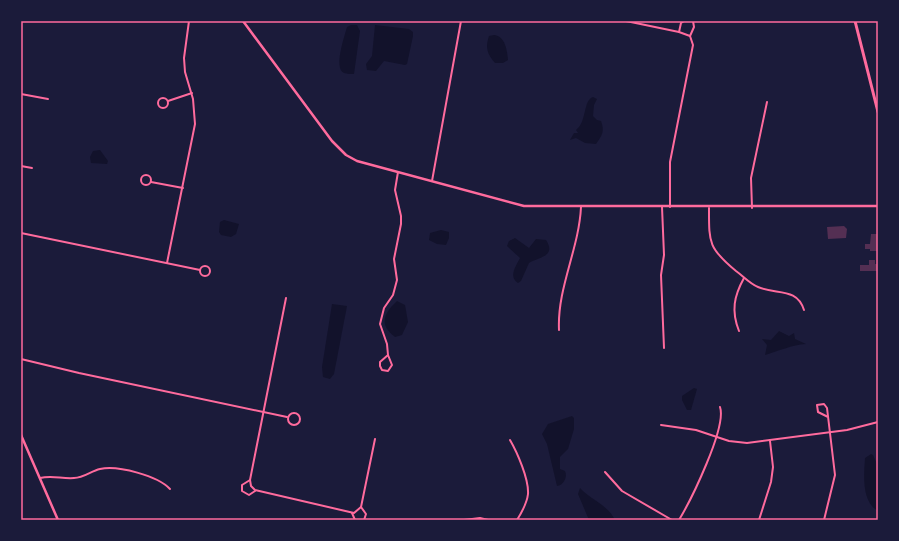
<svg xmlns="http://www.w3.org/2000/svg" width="899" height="541" viewBox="0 0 899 541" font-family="'Asap Condensed',sans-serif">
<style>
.water{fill:#12122b}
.building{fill:#542f53}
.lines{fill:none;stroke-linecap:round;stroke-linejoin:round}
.minor{stroke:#ff6b9d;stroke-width:2}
.tertiary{stroke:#ff6b9d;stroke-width:2.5}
.secondary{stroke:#ff6b9d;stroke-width:2.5}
.primary{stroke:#ff6b9d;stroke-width:3}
.neatline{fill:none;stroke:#ff6b9d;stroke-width:1.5}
</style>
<rect width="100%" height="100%" fill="#1b1b3a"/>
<!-- water -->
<g class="water">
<path d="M351,25H357L360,31L354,74C351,74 347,74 344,73C333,68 345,35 347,27Z"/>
<polygon points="375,25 409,29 413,32 413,36 407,64 405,65 384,61 376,71 367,70 366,64 372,56"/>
<path d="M494,35C505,36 507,50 508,60L503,63H495C487,54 485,47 489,36Z"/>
<path d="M593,97L597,99L594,105L593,116L597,120L601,121C605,132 602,135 596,144L585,143L576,138L570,140L574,133H578L576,130C587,122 583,100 593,97Z"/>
<polygon points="100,150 108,161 107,164 91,163 90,157 93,151"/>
<polygon points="224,220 239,224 236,234 231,237 221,235 219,232 220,222"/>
<polygon points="441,230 449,232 449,238 446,245 437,244 429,240 430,233"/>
<path d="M515,238L529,248L536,239L546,240C557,257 538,257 529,263L521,281L518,283C508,277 516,266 520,258L507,246L509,241Z"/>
<path d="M397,301L405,305L408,322L402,335L395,337C379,325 383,314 397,301Z"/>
<polygon points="332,304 347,306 334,374 330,379 323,377 322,367"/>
<path d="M779,331L789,336L794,333L795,339L806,344C792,345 778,351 765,355L767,345L762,339L771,340Z"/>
<polygon points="694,388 697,389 691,410 687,410 682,400 682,396"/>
<path d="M572,416L574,418V429L568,449L560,457V469L565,471C568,477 563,486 557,486L547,444L542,434L548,424Z"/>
<path d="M871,454L873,455L878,466V511C861,501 864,475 865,458Z"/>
<path d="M580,488C591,500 607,504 615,520H589L578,494Z"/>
</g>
<!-- building -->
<g class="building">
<polygon points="844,226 847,229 846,238 828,239 827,227"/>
<polygon points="871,234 878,234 878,251 870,251 870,249 865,249 865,244 870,244"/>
<polygon points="869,260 875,260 875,264 878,264 878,271 860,271 860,265 869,265"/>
</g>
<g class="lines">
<!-- minor -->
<g class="minor">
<polyline points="626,21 679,32 690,36"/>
<polyline points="679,32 681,23 684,21"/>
<polyline points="690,36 694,27 693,21"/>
<polyline points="21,94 48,99"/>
<circle cx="163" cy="103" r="5"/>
<polyline points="168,101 192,93"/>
<polyline points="21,166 32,168"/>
<circle cx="146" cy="180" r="5"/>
<polyline points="432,181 461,21"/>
<polyline points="151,182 183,188"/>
<polyline points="662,207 664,255 661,275 664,348"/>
<polyline points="670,207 670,162 693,45 690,36"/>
<path d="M709,208C709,242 708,248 736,271C743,276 750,284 758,287C776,295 797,287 804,310"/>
<polyline points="752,208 751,178 767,102"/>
<polyline points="21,233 200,270"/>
<polyline points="167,263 195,124 193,99 185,72 184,58 189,21"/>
<circle cx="205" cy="271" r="5"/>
<polyline points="286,298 250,480 251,486 255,490 354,513 361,507 375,439"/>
<path d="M559,330C557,288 579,249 581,207"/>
<path d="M739,331C731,311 734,296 744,278"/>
<polyline points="388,355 380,362 380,366 382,370 388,371 392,365 388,355 387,344 380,324 384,308 393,295 397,280 394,259 401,224 401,216 395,190 398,172"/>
<polyline points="21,359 79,373 287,417"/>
<circle cx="294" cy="419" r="6"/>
<polyline points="661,425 696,430 729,441 747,443 847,430 878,422"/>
<path d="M510,440C517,452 529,479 528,494C527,503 522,512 517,520"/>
<polyline points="605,472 622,491 672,520"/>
<path d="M40,478C52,475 62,479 74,478C84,478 91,471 100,469C118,465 158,476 170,489"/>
<polyline points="250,480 242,485 242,491 249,495 255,491"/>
<polyline points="361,507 366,514 364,520"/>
<polyline points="352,513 355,520"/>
<polyline points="464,520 480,518 488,520"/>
<path d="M679,520C691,500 727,427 720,407"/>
<polyline points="759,520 771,482 773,467 770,441"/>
<polyline points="824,520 835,475 827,408 824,404 817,405 818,412 828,417"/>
</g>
<!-- tertiary -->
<polyline class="tertiary" points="243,21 332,141 346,155 357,161 524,206 878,206"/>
<!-- secondary -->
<polyline class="secondary" points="21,435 58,520"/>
<!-- primary -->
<polyline class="primary" points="855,21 878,112"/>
</g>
<!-- border -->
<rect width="899" height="541" fill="none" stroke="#1b1b3a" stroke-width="44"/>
<rect x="22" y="22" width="855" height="497" class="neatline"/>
</svg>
